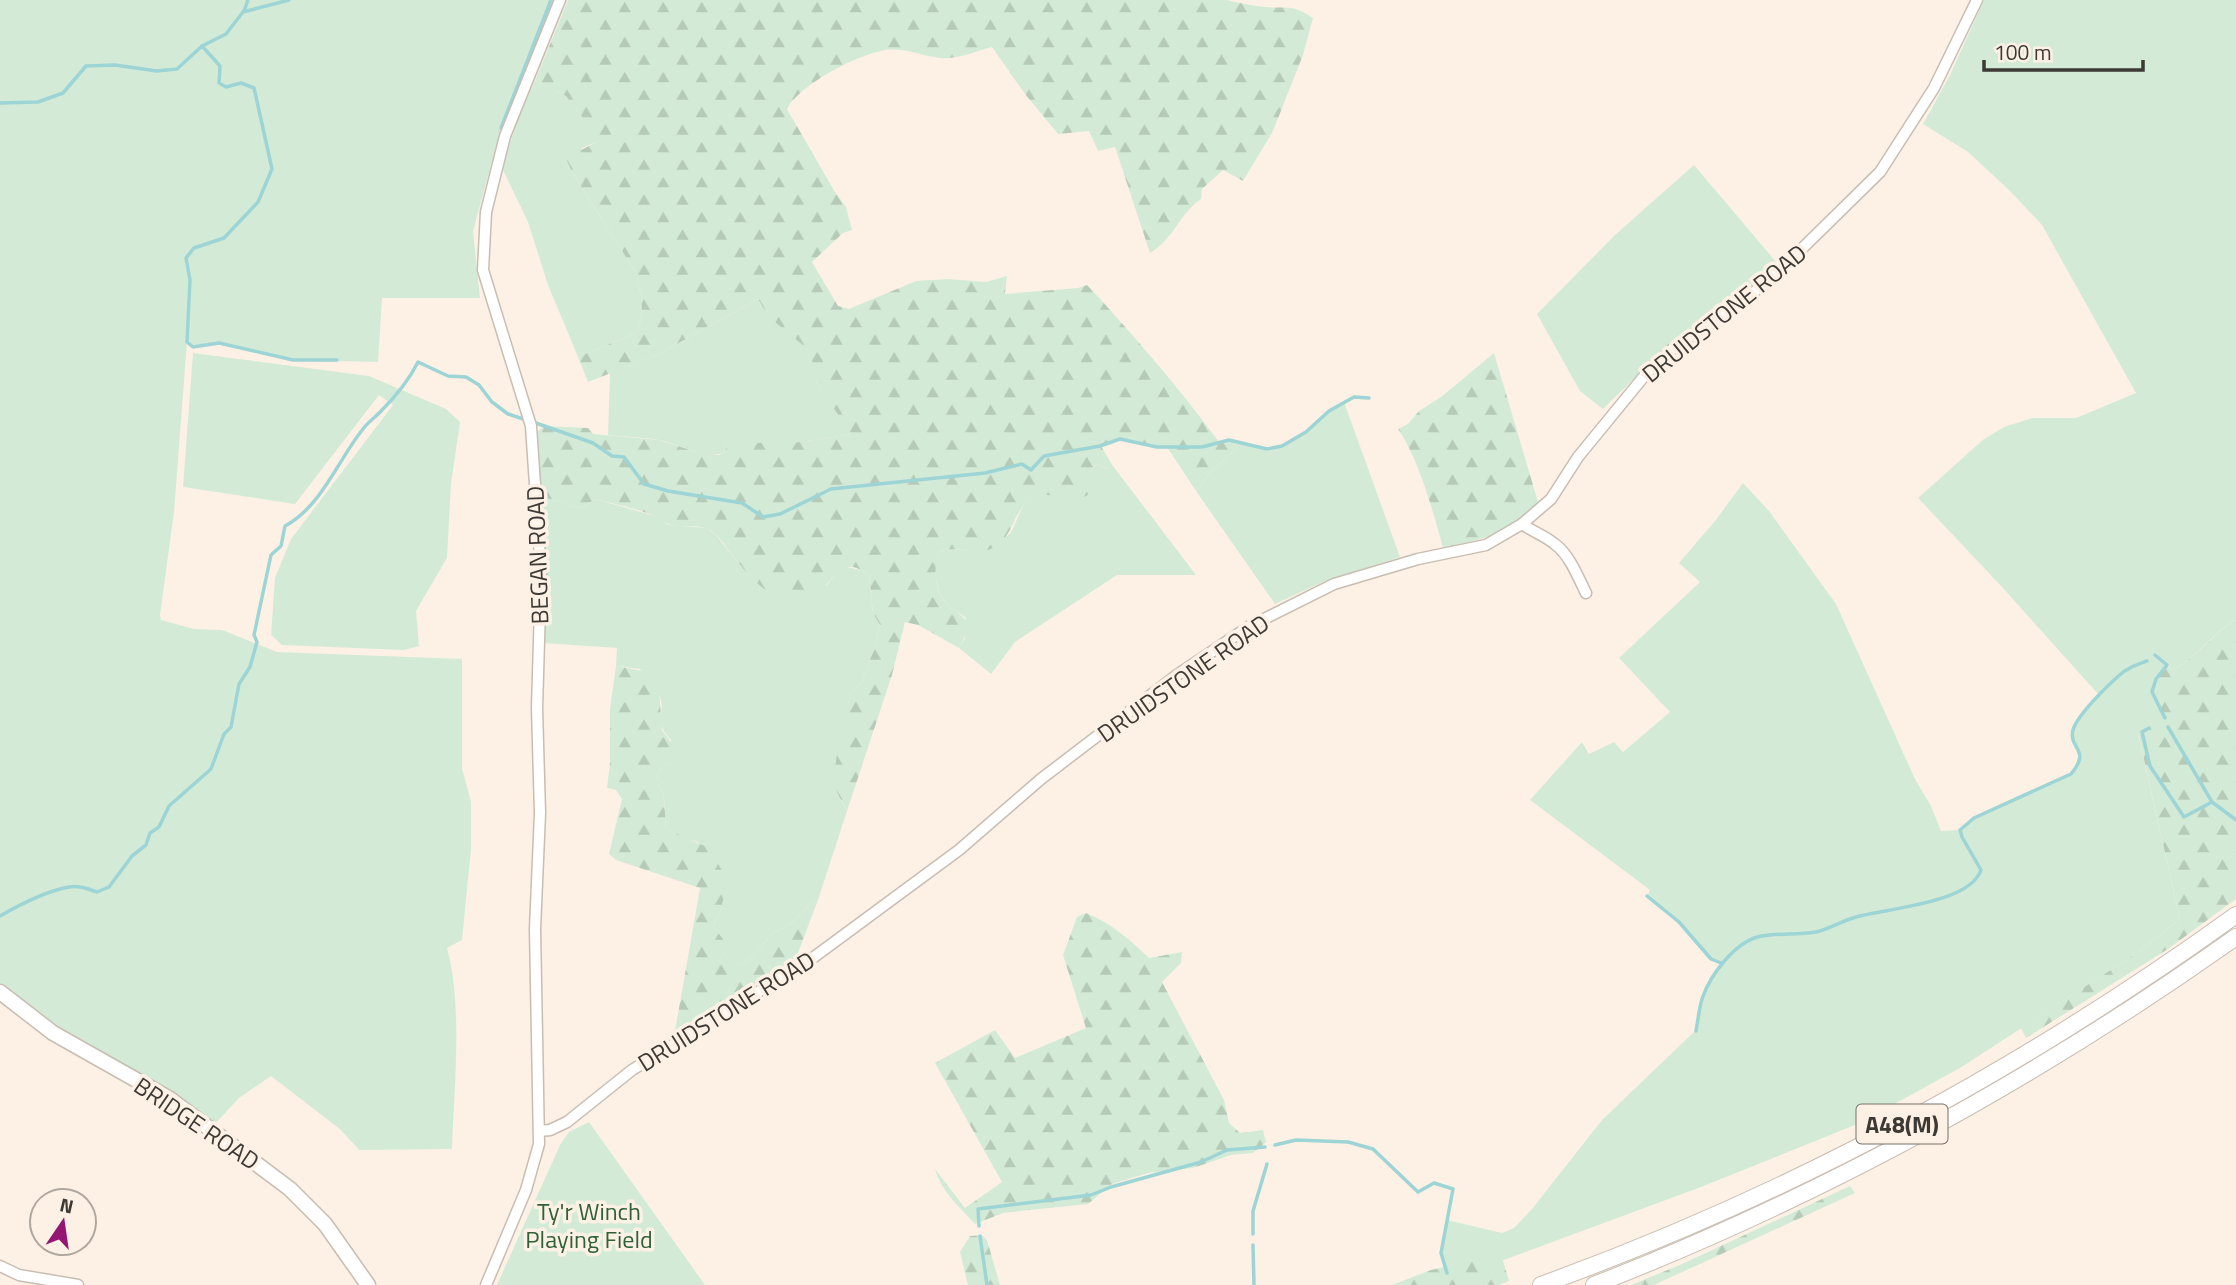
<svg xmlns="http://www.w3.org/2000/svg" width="2236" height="1285" viewBox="0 0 2236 1285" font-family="'Titillium Web',sans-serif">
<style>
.green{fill:#d3ebd6}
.forest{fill:url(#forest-firs)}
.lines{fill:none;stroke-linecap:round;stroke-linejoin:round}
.stream{stroke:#9dd4d5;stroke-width:3.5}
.minor-casing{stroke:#c8bdb1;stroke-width:13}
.major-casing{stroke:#c8bdb1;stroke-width:17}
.highway-casing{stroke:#c8bdb1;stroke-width:18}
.minor{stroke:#fff;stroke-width:10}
.major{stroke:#fff;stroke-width:14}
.highway{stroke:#fff;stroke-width:16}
.labels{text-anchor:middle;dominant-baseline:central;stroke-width:7;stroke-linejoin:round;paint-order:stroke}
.shield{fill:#fdf1e5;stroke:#777069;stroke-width:2}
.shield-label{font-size:23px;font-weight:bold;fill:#3d3934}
.street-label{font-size:24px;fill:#3d3934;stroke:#fdf1e5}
.park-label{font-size:24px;fill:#2f6138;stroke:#fdf1e5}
</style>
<defs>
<pattern id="forest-firs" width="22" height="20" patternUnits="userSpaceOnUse" patternTransform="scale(1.75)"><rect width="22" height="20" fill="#d3ebd6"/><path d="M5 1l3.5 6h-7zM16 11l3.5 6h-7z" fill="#b6cab8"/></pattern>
</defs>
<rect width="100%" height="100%" fill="#fdf1e5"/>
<!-- green -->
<g class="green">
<path d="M0,0H554L529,52L501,128L473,231L480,298H382L378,362L293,360L219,343L193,347L187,342L174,512L160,615L161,620L194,629L222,630L277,652L462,659V768L471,802V849L462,940L447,948C463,1005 454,1088 452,1149L359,1150L341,1130L271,1076L239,1098L214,1125L127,1066L79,1044L11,995L0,984Z"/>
<path d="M1984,0H2236V620C2211,633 2197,659 2171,670L2168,665L2165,718L2138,734L2180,919L2140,951L1960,1068L1860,1123L1701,1187L1493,1264L1447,1273L1441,1253L1447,1220L1502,1233L1514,1228L1532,1209L1602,1120L1696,1030L1703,997L1721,963L1711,959L1679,922L1647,896L1650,890L1530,800L1582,742L1589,754L1614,742L1623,752L1670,712L1619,658L1700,582L1679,563L1715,521L1743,483L1769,511L1836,604L1915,779L1931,806L1941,831L1961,830L1974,818L2070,774C2092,749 2066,746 2074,727C2079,715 2092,705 2099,695L2002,587L1918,498L1984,439L2004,427L2032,418H2076L2136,393L2042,225L2010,191L1968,152L1923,124L1950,75Z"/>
<polygon points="535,81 566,96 601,140 582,148 572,172 636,273 641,295 642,313 638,332 578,357 548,285 528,222 502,168 518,119"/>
<path d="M1694,165L1777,263C1757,294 1713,314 1684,337C1654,359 1629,383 1603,409L1580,391L1537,314L1615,235Z"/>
<path d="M758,299L771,318L811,351L817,385L853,434L793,443H727L725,452C707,461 677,443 659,440C643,437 625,437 608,435L610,373L657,355Z"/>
<polygon points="193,353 369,376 446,409 460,422 451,484 447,558 416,611 419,646 404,650 282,645 271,635 275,578 291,539 393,405 379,395 295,504 183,487"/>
<path d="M1344,402L1400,557L1325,581L1275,604L1196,491L1207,476L1242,443C1250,445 1261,450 1269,449C1300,446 1319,417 1344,402Z"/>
<path d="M1097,464L1107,469L1113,466L1196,575H1117L1015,642L991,674L959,648L965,638L966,618C958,612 947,606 943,599C935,586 933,565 939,552C953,546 962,552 976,550C984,549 1000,542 1006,537C1017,529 1017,509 1029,500C1053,482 1087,517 1098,477L1092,470Z"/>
<path d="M542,498C566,498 572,518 595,499L655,516L669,525L707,528L716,535L740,565L764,588L781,598L827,585L840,569L847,567L861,570L869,575L873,613L880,625L875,646L861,685L850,691C848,723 834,758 838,791C838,797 844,805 847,811L818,900L809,905L792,923L773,933L752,957L741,965L731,963L723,952V939L713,926L721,909L698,842L674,835L666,830C665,821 665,798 663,793C658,781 655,785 659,770L671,763V740C652,720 666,716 660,697C658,688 646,677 640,669L616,666L617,648L543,643L546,562Z"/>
<polygon points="589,1122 705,1285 497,1285 560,1145 569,1132"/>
</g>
<!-- forest -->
<g class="forest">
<path d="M568,0H1227C1240,3 1253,6 1266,7C1289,9 1292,4 1313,18L1303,55L1273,131L1243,181L1223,170L1202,189L1201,199C1180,213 1173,240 1150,253L1115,147L1098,151L1089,131L1058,134L1025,94L992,47C977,51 955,60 940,58C920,56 902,46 881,51C855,56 799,85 787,109L835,192L846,207L852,230L843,233L812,262L838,306L849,309L916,281L949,279L986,282L1007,276L1005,294L1078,288L1087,285C1134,335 1178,387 1219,442L1229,440L1242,443L1207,476L1196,491L1167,447L1120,439L1101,446L1113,466L1108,469L1097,464L1092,469L1099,477C1087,518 1055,484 1031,499C1012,511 1014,539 991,549C974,556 956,544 939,552C933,566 935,591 945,602C954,611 964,615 970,626L959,648L918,625L905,622L892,675L847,811C844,804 839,798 837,791C829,759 848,723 850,691L861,685L875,646L880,625L873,613L869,575C845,558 841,570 825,586C815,596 796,604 781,598C760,591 743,569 730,552C724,544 717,533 708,529C697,524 683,528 671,525C664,523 659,518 652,515C634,508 614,504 595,499C572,518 566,498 542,498L537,432L544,426L588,428L593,434L660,440L693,451L719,455L725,452L727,443H793L852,434L817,385L810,351L770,318L758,299L657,355L588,382L578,357L638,332L642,313L641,295L636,273L572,172L566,158L600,140L566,96L535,81Z"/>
<path d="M1494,353L1538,502C1505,534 1488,539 1443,548C1434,514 1418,457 1398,429L1408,424L1419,411L1441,397Z"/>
<path d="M2236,620V899L2168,949L2026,1038L2021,1028L2140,951L2180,919L2138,733L2164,718L2152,692L2156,679L2167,665L2171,670C2197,659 2212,633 2236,620Z"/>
<path d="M616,666L649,672L659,688L662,730L674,746L671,763L659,770C655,785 658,781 663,793C665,798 665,821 666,829L707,847L725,875L727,882L721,909L713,926L723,939V952L731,962L741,965L752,957L773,933L792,923L809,905L818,900L796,958L674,1037L700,888L616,860L609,854L622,799L616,790L607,788L610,763V709Z"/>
<path d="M1086,913C1111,923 1129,939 1149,958L1182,952L1181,963L1162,982L1224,1100L1229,1123L1240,1133L1263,1130L1266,1142L1253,1153L1231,1155L1193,1168L1148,1173L1112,1184L1088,1204L1003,1213L975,1224C959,1206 942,1193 935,1169L965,1208L1002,1182L935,1063L995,1030L1015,1058L1086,1028L1063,955L1077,917Z"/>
<polygon points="1850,1186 1855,1193 1654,1285 1631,1285 1682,1264"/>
<polygon points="982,1235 987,1240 1000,1285 968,1285 960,1252 970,1236"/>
<polygon points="1501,1254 1509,1281 1499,1285 1392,1285 1431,1270"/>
</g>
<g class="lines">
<!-- stream -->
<g class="stream">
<polyline points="244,11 248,0"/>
<polyline points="202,46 220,66 219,83 226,87 241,83 254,88 272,169 258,202 224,238 194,248 186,258 190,280 187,342 193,347 219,343 293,360 337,360"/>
<polyline points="0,103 38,102 63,93 86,66 115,65 157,71 177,69 202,46 226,34 243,12 289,0"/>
<polyline points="501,128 551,0"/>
<polyline points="533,422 593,443 612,456 624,457 644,484 668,491 742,503 763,517 780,514 831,489 985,473 1022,464 1031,470 1044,456 1100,446 1120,439 1157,447 1202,447 1229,440 1267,449 1282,446 1306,432 1329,411 1354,397 1369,398"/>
<polyline points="2155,655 2167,665 2156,679 2152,692 2165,718"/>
<polyline points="2168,727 2212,802 2236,820"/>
<polyline points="2149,728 2142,732 2150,766 2184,817 2212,802"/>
<polyline points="1647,896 1679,922 1711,959 1721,963"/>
<path d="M0,916C19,905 47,891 69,887C79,885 88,889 97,892L109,887L132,856L146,845L150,833L159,827L169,806L211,769L224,734L231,727L239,684L250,667L257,642L254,635L271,555L281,546L285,526C321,507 338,460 363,429C368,422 376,417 382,410C396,396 409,380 418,362L448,376L466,377L479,385L492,402L508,414L526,420"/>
<path d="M1696,1031C1698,1020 1699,1009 1702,999C1710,975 1736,940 1762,936C1780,933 1798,935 1816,932C1829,929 1842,921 1856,917C1887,908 1969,904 1981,870L1962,837L1960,830L1974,818L2071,774C2092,749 2068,749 2073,730C2077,715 2110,683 2122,673C2129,667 2139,664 2147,661"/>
<polyline points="1275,1145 1296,1140 1348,1142 1373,1149 1418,1192 1434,1183 1453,1189 1441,1253 1447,1273"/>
<polyline points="979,1226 978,1209 1091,1195 1111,1187 1201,1162 1227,1150 1265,1147"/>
<polyline points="1253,1234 1253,1211 1267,1164"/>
<polyline points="980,1236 987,1285"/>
<polyline points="1253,1245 1254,1285"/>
</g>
<defs>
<g id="minor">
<path d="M1522,524C1533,532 1546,536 1556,545C1570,556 1578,577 1586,593"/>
<polyline points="539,1131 550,1130 567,1122 632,1070 810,960 959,850 1041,779 1177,675 1250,626 1334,584 1418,559 1486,545 1522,524 1551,499 1578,457 1650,369 1671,350 1768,282 1880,172 1934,88 1977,0"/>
<polyline points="0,1266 19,1275 78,1285"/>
<polyline points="486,1285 526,1190 539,1144 535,929 540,813 537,708 541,573 531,426 483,270 486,212 505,136 560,0"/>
</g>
<polyline id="major" points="0,992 53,1033 170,1099 290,1189 325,1224 368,1285"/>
<g id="highway">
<path d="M1541,1285C1789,1195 2023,1069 2236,915"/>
<path d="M1594,1285C1822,1196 2036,1079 2236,937"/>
</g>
</defs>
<!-- minor casing -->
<use href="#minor" class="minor-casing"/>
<!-- major casing -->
<use href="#major" class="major-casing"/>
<!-- highway casing -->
<use href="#highway" class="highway-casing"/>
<!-- minor -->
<use href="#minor" class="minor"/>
<!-- major -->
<use href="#major" class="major"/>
<!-- highway -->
<use href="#highway" class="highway"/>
</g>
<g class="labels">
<!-- shield labels -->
<rect class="shield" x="1856.5" y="1104.5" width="91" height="39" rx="5"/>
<g class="shield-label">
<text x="1902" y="1124">A48(M)</text>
</g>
<!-- street labels -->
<g class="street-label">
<text transform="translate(1724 313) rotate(-39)">DRUIDSTONE ROAD</text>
<text transform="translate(537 555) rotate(-92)">BEGAN ROAD</text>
<text transform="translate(1183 678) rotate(-35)">DRUIDSTONE ROAD</text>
<text transform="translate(726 1011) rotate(-32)">DRUIDSTONE ROAD</text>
<text transform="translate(197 1123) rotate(34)">BRIDGE ROAD</text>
</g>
<!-- park labels -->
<g class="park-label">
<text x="589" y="1211">Ty'r Winch<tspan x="589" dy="28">Playing Field</tspan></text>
</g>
</g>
<!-- north arrow -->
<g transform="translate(63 1222) rotate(13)"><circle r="33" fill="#fdf1e5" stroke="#b0a79e" stroke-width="2"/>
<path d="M0-5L12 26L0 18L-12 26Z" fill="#931773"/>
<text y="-10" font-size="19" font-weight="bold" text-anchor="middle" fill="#3d3934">N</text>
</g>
<!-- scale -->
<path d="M1984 60v10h159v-10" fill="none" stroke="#3d3934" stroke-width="3.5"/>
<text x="1994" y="60" font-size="21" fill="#3d3934" stroke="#fdf1e5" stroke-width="5" paint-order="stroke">100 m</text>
</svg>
